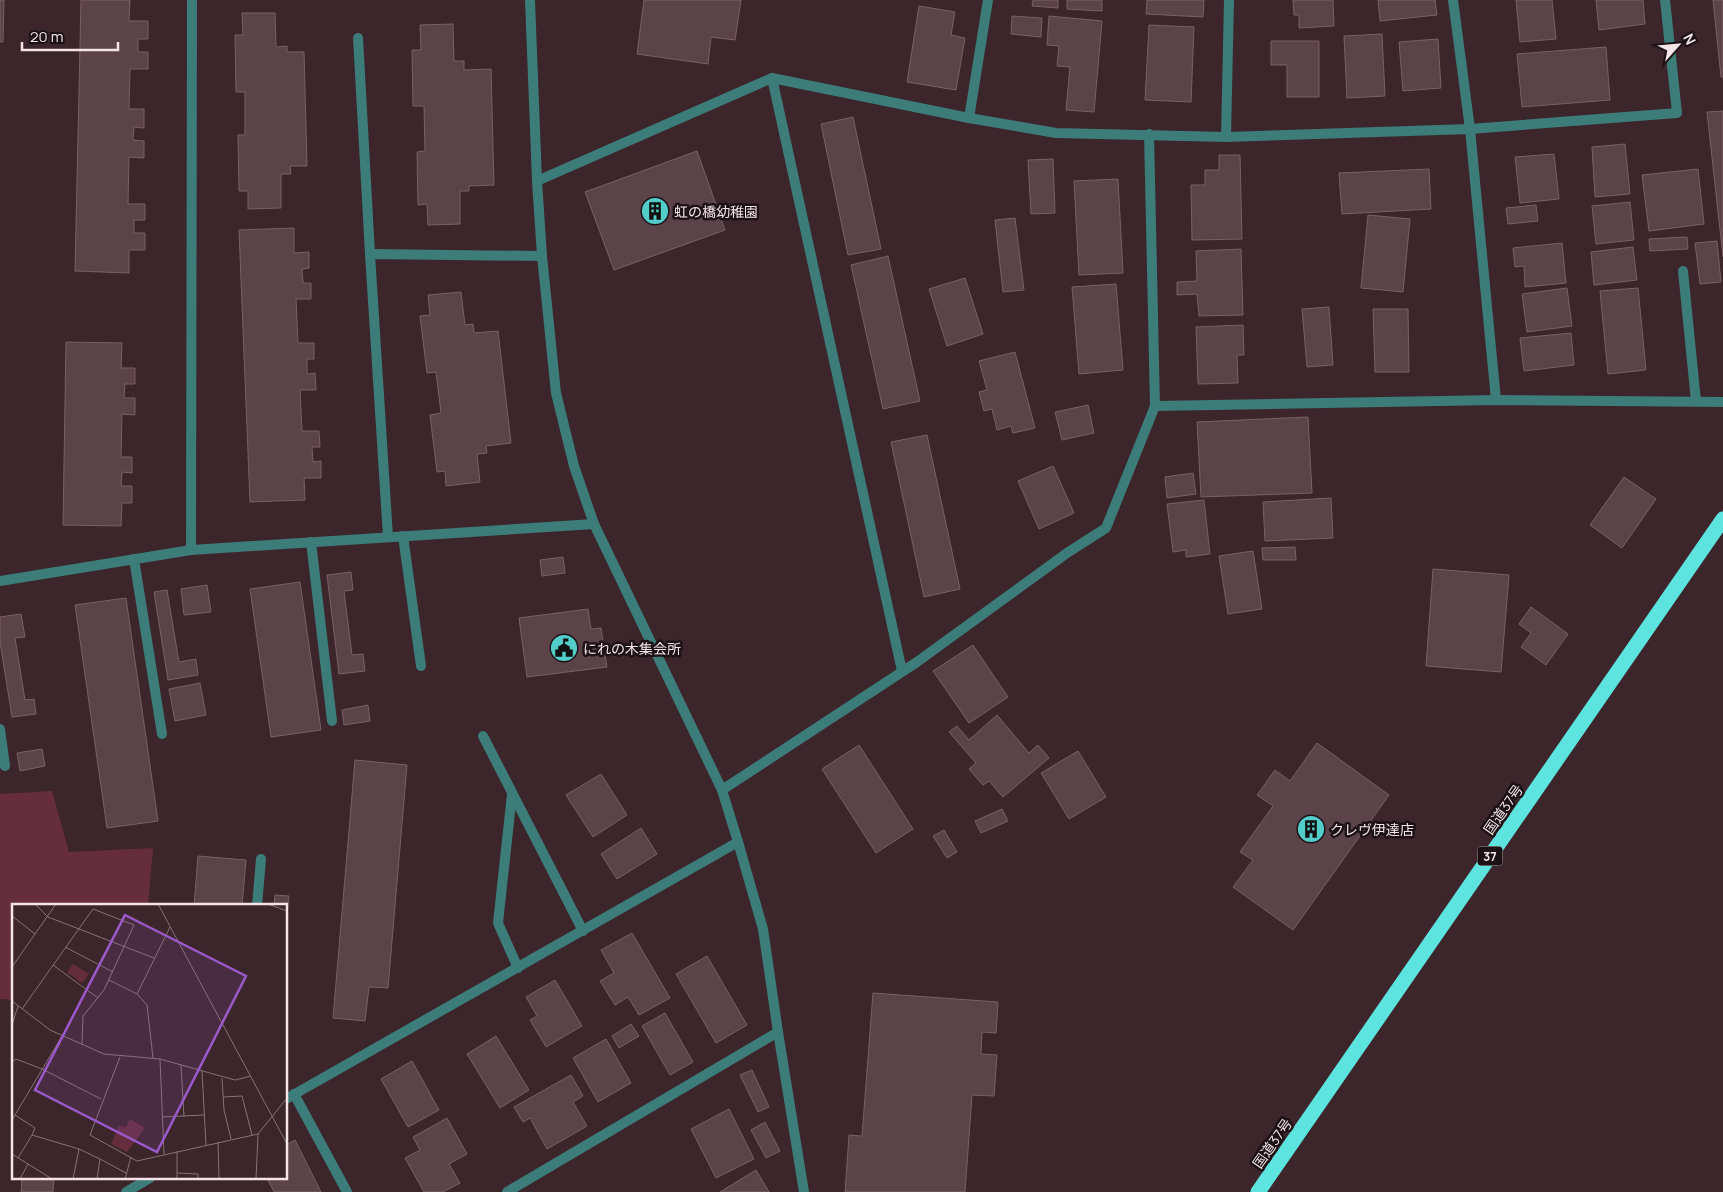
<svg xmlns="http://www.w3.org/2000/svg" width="1723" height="1192" viewBox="0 0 1723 1192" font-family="Manrope,'Noto Sans JP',sans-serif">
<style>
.green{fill:#652d3e}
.building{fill:#5c4349;stroke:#7b6067}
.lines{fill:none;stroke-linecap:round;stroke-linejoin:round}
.lane{stroke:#3c7c79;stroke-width:10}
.street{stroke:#3c7c79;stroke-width:10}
.highway{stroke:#5de4df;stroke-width:15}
.labels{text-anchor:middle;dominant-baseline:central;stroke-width:5;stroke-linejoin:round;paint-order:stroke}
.shield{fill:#1c1215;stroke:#b4a6a9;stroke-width:1}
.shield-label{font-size:12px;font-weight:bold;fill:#f5e5e9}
.poi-label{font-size:14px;fill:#f5e5e9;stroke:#1c1215;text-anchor:start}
.street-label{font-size:14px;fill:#f5e5e9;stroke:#1c1215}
.inset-road{fill:none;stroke:#867277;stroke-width:1}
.view{fill:#9a5aca;fill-opacity:0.15;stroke:#9a5aca;stroke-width:2.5}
.inset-edge{fill:none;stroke:#f5e5e9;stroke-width:2.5}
</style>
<rect width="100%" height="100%" fill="#3c252b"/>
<!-- green -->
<polygon class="green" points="52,791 69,852 153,848 148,906 14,906 14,1000 0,999 0,794"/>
<!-- building -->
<g class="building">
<polygon points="0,0 4,0 3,42 0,42"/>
<polygon points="81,0 130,0 129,21 148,21 148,39 138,39 138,52 148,52 148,69 130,69 129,109 144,109 144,128 134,127 133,140 144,141 144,158 129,157 128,204 145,204 145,220 134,220 134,233 145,233 145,250 129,250 129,273 75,271"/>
<polygon points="644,0 741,0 735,40 711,37 708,64 637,54"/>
<polygon points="1033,0 1058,0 1058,8 1032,6"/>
<polygon points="1067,0 1102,0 1102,11 1067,9"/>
<polygon points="1147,0 1204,0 1203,17 1146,14"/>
<polygon points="1293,0 1333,0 1334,26 1299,28 1299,15 1294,15"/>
<polygon points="1378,0 1435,0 1437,15 1380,21"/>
<polygon points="1516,0 1552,0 1556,39 1520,42"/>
<polygon points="1596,0 1643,0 1645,24 1599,30"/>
<polygon points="1713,0 1723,0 1723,77 1721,77"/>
<polygon points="919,6 955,12 951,35 965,38 956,90 907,82"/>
<polygon points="242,13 275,13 276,47 287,46 287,52 304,52 307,166 290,166 291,174 281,174 281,208 248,209 248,191 239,191 238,135 245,135 245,92 236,92 235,35 243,35"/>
<polygon points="1012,16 1042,18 1041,37 1011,34"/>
<polygon points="1049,16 1102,21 1094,112 1066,110 1070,67 1057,66 1059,46 1047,45"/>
<polygon points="453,24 454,61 464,61 464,70 491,69 494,185 469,186 469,191 460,191 460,224 428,225 427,204 418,205 417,152 425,151 424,106 413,106 412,50 421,50 420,25"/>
<polygon points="1149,25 1194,27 1191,102 1145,100"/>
<polygon points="1382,34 1385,96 1347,98 1344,36"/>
<polygon points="1438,39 1441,88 1403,91 1399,42"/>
<polygon points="1271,41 1319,41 1319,97 1287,97 1287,65 1271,65"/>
<polygon points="1606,47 1610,100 1522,107 1517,54"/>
<polygon points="1723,111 1723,257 1707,112"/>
<polygon points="853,117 881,249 848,255 821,124"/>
<polygon points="1625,144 1630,194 1595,197 1592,147"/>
<polygon points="697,151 725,230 614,270 585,192"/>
<polygon points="1554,154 1559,199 1520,203 1515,157"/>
<polygon points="1219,155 1240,155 1242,239 1192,240 1191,185 1205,185 1205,170 1219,170"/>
<polygon points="1053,159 1055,213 1031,214 1028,160"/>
<polygon points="1429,169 1431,209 1342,214 1339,173"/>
<polygon points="1698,169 1704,224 1649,231 1642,175"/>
<polygon points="1118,179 1123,273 1079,275 1074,181"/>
<polygon points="1630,202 1634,240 1596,244 1592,206"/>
<polygon points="1536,205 1538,221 1508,224 1506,208"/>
<polygon points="1368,215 1410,219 1403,292 1361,288"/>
<polygon points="1015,218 1024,290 1003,292 995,220"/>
<polygon points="294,228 294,253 309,252 309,268 302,269 303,283 311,283 311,299 296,299 298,343 314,343 314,359 307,359 307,374 315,373 316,390 300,390 302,431 319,431 320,447 312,447 313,462 321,461 321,478 304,478 305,500 250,502 239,230"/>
<polygon points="1687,237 1688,249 1650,251 1649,239"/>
<polygon points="1717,241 1721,282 1700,284 1695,243"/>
<polygon points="1562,243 1566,283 1525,287 1524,266 1515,267 1513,248"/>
<polygon points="1633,247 1637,280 1594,285 1591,252"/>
<polygon points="1241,249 1243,315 1199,316 1197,294 1177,295 1177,282 1197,281 1196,251"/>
<polygon points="888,256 920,401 883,409 851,265"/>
<polygon points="965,278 983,334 947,346 929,289"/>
<polygon points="1116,284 1123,370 1079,374 1072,287"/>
<polygon points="1567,288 1572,326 1527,332 1522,294"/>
<polygon points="1638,288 1646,370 1608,374 1600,291"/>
<polygon points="461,292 465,325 473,324 474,333 498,331 511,443 486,446 487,453 477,454 480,482 446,486 445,471 437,472 430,415 441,413 436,372 427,373 420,316 430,315 428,295"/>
<polygon points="1329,307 1333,365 1307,367 1302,309"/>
<polygon points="1373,309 1408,309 1409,372 1375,372"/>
<polygon points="1243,325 1244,355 1237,355 1238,383 1198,384 1196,327"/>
<polygon points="1571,333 1574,365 1524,371 1520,338"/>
<polygon points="66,342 122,343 121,368 135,368 135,384 125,384 124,398 135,398 135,415 122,414 121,457 132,457 132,473 122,472 121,486 132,486 132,503 122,503 121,526 63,525"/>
<polygon points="1015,352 1035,428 1013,433 1011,426 997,430 992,409 984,411 979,392 987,390 979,361"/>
<polygon points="1088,405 1094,433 1062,440 1055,412"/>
<polygon points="1308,417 1312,493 1201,497 1197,422"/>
<polygon points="927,435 960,589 924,597 891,442"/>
<polygon points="1053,466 1074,513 1039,529 1018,481"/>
<polygon points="1193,473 1196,494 1167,498 1165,477"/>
<polygon points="1624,477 1656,499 1622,548 1590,525"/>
<polygon points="1331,498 1333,538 1265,541 1263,502"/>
<polygon points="1204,500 1210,554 1186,557 1186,550 1173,552 1167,504"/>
<polygon points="1295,547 1296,560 1263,560 1262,548"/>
<polygon points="1253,551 1262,609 1228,614 1219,556"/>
<polygon points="563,557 565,573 542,576 540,560"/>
<polygon points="1433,569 1509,575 1501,672 1426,666"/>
<polygon points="351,572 353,590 344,591 352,655 363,654 365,671 339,674 327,575"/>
<polygon points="300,582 321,730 271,737 250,589"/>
<polygon points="207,585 211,612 184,615 181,589"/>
<polygon points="167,590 179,662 196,659 198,675 168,680 154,592"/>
<polygon points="126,598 158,821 107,828 75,605"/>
<polygon points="1531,607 1568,634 1546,665 1521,647 1531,633 1519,624"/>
<polygon points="588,609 591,629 601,628 607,667 527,677 519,618"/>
<polygon points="21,614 25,637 15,638 25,700 34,699 36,714 12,717 0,642 0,617"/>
<polygon points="973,645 1008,697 969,723 933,671"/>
<polygon points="200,683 206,715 175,721 169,689"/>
<polygon points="368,705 370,721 344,725 342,710"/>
<polygon points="997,715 1029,753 1038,745 1049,758 1003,797 989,781 983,785 969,769 976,763 949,732 957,726 969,740"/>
<polygon points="1317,743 1389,795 1293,930 1233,887 1253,860 1240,852 1273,806 1257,795 1275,770 1290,781"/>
<polygon points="859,745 913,829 876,853 822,769"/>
<polygon points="42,749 45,766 20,771 17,753"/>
<polygon points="1078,751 1106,797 1069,819 1041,773"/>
<polygon points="355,760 407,765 388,988 369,987 365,1021 333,1018"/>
<polygon points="601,774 627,815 593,837 566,795"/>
<polygon points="1002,809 1008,821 981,833 975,821"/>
<polygon points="641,828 657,854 617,879 601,854"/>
<polygon points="944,830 957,852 947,858 933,836"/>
<polygon points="198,856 246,860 242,906 194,906"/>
<polygon points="275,895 289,896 286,919 286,906 274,906"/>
<polygon points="632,933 670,998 639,1015 628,997 615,1005 600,981 614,973 601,950"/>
<polygon points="707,956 747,1025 716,1043 676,974"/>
<polygon points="555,980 582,1026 546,1047 530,1020 537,1016 526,997"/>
<polygon points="873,993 998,1002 996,1033 982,1032 981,1054 997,1055 994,1096 972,1095 965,1192 845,1192 849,1135 862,1136"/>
<polygon points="665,1013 693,1062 670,1075 642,1026"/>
<polygon points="631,1024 639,1036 619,1048 612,1036"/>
<polygon points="496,1036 529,1090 500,1108 467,1054"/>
<polygon points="606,1039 631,1083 598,1102 573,1058"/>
<polygon points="412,1061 439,1110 408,1127 381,1079"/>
<polygon points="752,1070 769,1107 758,1112 740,1075"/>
<polygon points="571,1075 583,1096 573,1102 587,1126 547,1149 530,1118 523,1122 514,1107"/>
<polygon points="729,1109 754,1159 716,1178 691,1129"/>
<polygon points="447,1118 467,1154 449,1164 460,1183 443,1192 424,1192 405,1158 420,1150 413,1137"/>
<polygon points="765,1122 780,1151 766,1158 751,1130"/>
<polygon points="295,1140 321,1192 274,1192 267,1178 286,1178 286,1145"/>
<polygon points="756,1170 769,1192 720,1192"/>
<polygon points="22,1178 54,1178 53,1192 21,1192"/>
</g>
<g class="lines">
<!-- lane -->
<g class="lane">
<polyline points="358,38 370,254"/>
<polyline points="772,78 902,671"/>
<polyline points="1683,271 1696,401"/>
<polyline points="403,536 421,666"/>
<polyline points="388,537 370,254 542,256"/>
<polyline points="311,542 332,721"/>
<polyline points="134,559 162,734"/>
<polyline points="0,729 5,766"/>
<polyline points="483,736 583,931"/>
<polyline points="512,794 498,923 518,968"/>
<polyline points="257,906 261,859"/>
</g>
<!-- street -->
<g class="street">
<polyline points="530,0 537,181 542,256 556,393 574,466 594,524 722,790 738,842 763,929 778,1032 804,1192"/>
<polyline points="1453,0 1470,129 1496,400"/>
<polyline points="969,118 988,0"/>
<polyline points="1226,137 1229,0"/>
<polyline points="537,181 772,78 969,118 1056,133 1226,137 1470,129 1677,113 1665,0"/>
<polyline points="1155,406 1496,400 1723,402"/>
<polyline points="191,550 192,0"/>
<polyline points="0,581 191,550 594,524"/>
<polyline points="722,790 917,662 1067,553 1106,528 1155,406 1149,134"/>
<polyline points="294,1094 347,1192"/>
<polyline points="286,1099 738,842"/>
<polyline points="126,1192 150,1178"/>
<polyline points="507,1192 778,1032"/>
</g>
<!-- highway -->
<polyline class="highway" points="1258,1192 1723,519"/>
</g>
<!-- icons -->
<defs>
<symbol id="building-disc" viewBox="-11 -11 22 22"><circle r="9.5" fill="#53cdc9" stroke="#1c1215"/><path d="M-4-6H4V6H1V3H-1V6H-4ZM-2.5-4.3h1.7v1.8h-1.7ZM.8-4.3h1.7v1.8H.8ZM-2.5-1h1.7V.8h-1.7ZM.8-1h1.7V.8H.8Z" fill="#111"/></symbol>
<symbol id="civic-disc" viewBox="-11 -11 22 22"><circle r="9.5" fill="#53cdc9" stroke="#1c1215"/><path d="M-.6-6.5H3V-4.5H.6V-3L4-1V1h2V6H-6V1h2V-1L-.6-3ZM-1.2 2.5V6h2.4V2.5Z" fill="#111"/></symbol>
</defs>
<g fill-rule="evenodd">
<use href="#building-disc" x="639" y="195" width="32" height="32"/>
<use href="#civic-disc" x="548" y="632" width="32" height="32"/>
<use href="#building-disc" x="1295" y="813" width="32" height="32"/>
</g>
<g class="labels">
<!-- shield labels -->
<rect class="shield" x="1477.5" y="846.5" width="25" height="19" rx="4"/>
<g class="shield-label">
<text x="1490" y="856">37</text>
</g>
<!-- poi labels -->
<g class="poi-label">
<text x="674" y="211">虹の橋幼稚園</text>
<text x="583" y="648">にれの木集会所</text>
<text x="1330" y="829">クレヴ伊達店</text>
</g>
<!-- street labels -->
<g class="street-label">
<text transform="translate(1503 809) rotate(-55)">国道37号</text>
<text transform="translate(1272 1143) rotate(-55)">国道37号</text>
</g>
</g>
<!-- overview -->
<g transform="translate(12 904)">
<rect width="275" height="275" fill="#3c252b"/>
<path d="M61,60L77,70L70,79L55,68ZM118,215L133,224L115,248L99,240L107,222L114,223Z" fill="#652d3e"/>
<path class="inset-road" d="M23,0L36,13L142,54M146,0L275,240M256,0L275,7M0,12L23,30M53,43L101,68M41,61L86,94M0,63L44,0M97,76L125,90L135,101L141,154M125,90L158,23M0,97L38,126L92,150L148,155L223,176L239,172M10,105L81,5L122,21L92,86L71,112L70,141M0,121L6,102M108,153L78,231L125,257L246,230L275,194M148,155L152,250M0,158L4,155L30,165L89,195M169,161L172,213M190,167L194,241M210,174L212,206L219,235M211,193L230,192L240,231M3,211L23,224L20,231L67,245M150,213L192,211M0,216L50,132M206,238L207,275M0,250L40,275M6,254L20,231M165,269L186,270V275M8,275L16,260M61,275L67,245L88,255M85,275L88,255L114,269M113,275L119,253M165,275V247M244,275L246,230"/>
<path class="view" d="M113,11L234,72L145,248L23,186Z"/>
<rect width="275" height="275" class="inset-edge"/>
</g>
<!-- north arrow -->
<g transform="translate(1678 45) rotate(63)" stroke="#1c1215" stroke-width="4" paint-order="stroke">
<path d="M0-4L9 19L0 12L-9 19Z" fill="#f5e5e9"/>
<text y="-8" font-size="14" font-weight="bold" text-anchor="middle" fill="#f5e5e9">N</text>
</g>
<!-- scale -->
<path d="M22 42v8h96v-8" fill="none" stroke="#f5e5e9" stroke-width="2.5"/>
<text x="30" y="42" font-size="15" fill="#f5e5e9" stroke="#1c1215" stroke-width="4" paint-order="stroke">20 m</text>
</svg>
